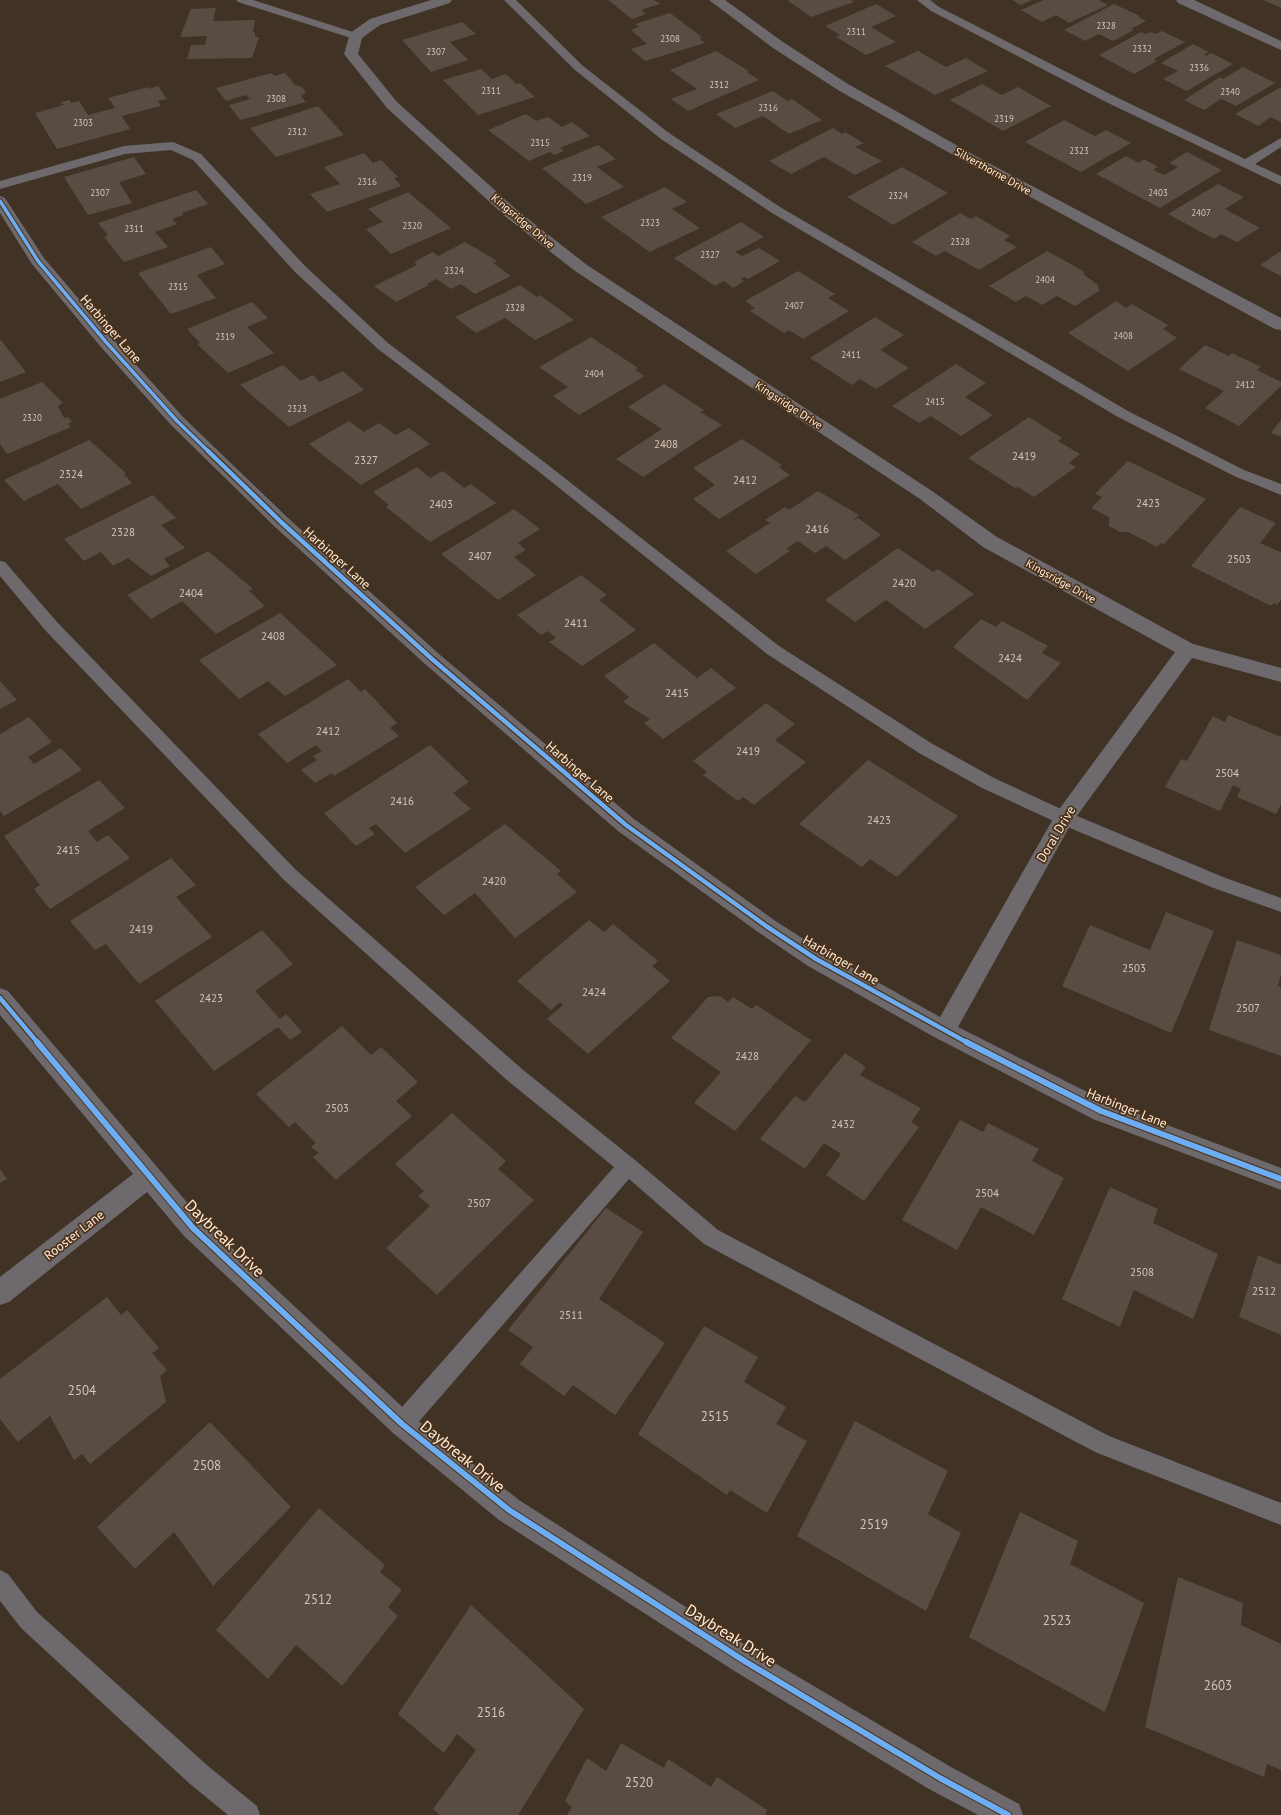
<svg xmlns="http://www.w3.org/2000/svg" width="1281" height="1815" viewBox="0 0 1281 1815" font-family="'PT Sans',sans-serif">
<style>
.building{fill:#594c43}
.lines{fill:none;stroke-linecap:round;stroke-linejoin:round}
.lane{fill:#6d696c;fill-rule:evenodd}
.street{fill:#6d696c;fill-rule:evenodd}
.cycleway-far2-casing{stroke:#4c3219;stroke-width:5.5}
.cycleway-far1-casing{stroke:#4c3219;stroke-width:7}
.cycleway-casing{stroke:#4c3219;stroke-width:8}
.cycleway-far2{stroke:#6dadf4;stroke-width:3.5}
.cycleway-far1{stroke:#6dadf4;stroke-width:4.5}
.cycleway{stroke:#6dadf4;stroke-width:6}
.labels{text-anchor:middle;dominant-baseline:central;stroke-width:3.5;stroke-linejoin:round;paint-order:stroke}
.far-number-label{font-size:9px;fill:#d5c5b7}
.far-street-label{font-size:11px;fill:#feedde;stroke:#4c3219}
.number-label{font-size:11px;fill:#d5c5b7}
.street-label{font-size:13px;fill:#feedde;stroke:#4c3219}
.near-number-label{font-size:13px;fill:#d5c5b7}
.near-street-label{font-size:16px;fill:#feedde;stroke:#4c3219}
</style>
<rect width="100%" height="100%" fill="#403225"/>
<!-- building -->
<g class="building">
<polygon points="608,0 654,0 660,4 641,10 646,14 632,19"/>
<polygon points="787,0 851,0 854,2 811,17"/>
<polygon points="1012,0 1032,0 1021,5"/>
<polygon points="1044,0 1099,0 1108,5 1069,23 1056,15 1042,22 1021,10"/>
<polygon points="1263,0 1281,0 1281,8"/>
<polygon points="876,4 896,16 871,27 896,42 866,55 836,37 840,35 825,26"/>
<polygon points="1114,4 1140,16 1138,17 1146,21 1131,29 1134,30 1113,41 1099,34 1085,41 1064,30"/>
<polygon points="216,8 213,21 255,20 253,32 255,33 255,37 259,37 252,58 187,59 191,45 205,45 207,36 180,37 191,9"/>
<polygon points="670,13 702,37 699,38 705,43 645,61 631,49 647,44 631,30 639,27 635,24"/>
<polygon points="462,22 476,34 450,42 468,60 431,72 402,40"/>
<polygon points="1162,31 1185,42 1154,59 1157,61 1134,74 1099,55 1141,32 1145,34 1150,32 1156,34"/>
<polygon points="1193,44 1209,52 1204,54 1206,56 1211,53 1233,64 1187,91 1163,79 1178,71 1161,63"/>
<polygon points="716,51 749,71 747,72 759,80 688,111 671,99 697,89 670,70"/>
<polygon points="918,51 946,67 966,58 988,71 935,95 885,66"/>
<polygon points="1243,67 1275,83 1236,106 1221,99 1204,110 1184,100 1220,77 1223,79"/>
<polygon points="481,69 492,79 506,74 516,84 520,83 535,97 478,115 443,80"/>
<polygon points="272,73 274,76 285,73 295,85 302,87 306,92 301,96 306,102 240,120 229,105 250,99 246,95 226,101 216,88"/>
<polygon points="982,84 1002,95 1018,87 1051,106 1003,131 950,100"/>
<polygon points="158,86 167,99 158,101 161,106 122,116 130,129 57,149 35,113 64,105 61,102 70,100 71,103 79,101 88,115 115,108 108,98 148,87 149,89"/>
<polygon points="1281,87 1281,122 1271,117 1258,126 1235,114"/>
<polygon points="773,91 788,101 792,99 822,120 789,134 763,116 735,128 716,114"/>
<polygon points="318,106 344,135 276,157 250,128"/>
<polygon points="526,114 536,121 548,117 562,127 572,122 590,136 560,148 564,151 554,155 550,152 529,161 488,130"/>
<polygon points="1064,120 1095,136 1106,130 1131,143 1081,172 1025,142"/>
<polygon points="833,128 842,134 845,132 864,143 855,147 882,161 855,175 824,157 791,174 769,161"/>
<polygon points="598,145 616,159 597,167 624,187 586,204 542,168"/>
<polygon points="1187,152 1222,170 1160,208 1096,174 1126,156 1139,163 1144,159 1158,167 1153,170 1164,175 1178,167 1169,163"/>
<polygon points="364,153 373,163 381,160 398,177 394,178 401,186 327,212 310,194 340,184 324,167"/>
<polygon points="134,157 146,174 119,182 132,203 88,215 64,177"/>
<polygon points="902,167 948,193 893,225 847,197"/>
<polygon points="1218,184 1244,197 1225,209 1260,228 1237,242 1221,234 1214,239 1168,214"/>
<polygon points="665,187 687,202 672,209 700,228 650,252 601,217"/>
<polygon points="196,190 208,204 182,213 183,215 172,219 177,224 155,232 168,247 124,262 104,237 108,235 98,223"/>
<polygon points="408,192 451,228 391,254 366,229 383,222 368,209"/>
<polygon points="960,213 971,219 976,216 1010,236 1004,240 1017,247 979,270 945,251 936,256 912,242"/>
<polygon points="741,222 764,237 735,252 742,256 759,248 780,261 748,279 745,277 741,279 744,281 733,288 724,281 715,286 674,258"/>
<polygon points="465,242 497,261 493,263 511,276 475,294 461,284 451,289 436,279 427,284 429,285 396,302 374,286 417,265 414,262 433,252 438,256"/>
<polygon points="211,247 225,264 197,275 216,298 171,314 138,273"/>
<polygon points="1047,251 1085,272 1083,274 1098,285 1099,291 1075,306 1057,296 1042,305 1026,296 1016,302 989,286"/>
<polygon points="1281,251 1281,276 1260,265"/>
<polygon points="798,271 835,294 828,298 849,311 803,339 789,330 784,333 750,311 755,308 745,301"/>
<polygon points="520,285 537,297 540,295 574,320 535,340 505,318 476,333 455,317"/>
<polygon points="1116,301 1126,308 1132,304 1168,325 1163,329 1177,338 1128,371 1068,333"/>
<polygon points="252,302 268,318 247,327 274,353 228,373 197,344 200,343 187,329"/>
<polygon points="875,317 904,335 880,350 909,368 876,389 860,379 852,385 810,358"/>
<polygon points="591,337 638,368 635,370 645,376 579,415 553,396 568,387 539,367"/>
<polygon points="0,339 26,372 0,382"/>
<polygon points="1205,345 1229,356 1232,353 1261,367 1257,370 1281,382 1281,386 1239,426 1205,408 1224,391 1179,369"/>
<polygon points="956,364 986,383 965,397 993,415 961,436 931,416 919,423 892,406"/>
<polygon points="283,365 301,381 313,375 320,382 343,371 364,390 289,427 240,385"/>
<polygon points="42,382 63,403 58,406 64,418 68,417 72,422 68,424 71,427 7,454 0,444 0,399"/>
<polygon points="664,384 704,410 700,412 722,425 643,477 616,459 662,429 628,407"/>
<polygon points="1029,417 1062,438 1058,441 1080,454 1069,463 1076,467 1034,497 1018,487 1015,488 968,458"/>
<polygon points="1281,420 1281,437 1271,433"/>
<polygon points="349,421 364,432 379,423 396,435 409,428 430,444 361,485 309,444"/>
<polygon points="742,439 782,465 779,467 790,475 719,519 693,499 715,485 693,468"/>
<polygon points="89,440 126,473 124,474 132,483 81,509 58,484 24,501 4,480"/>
<polygon points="1128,461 1206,499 1164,544 1161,543 1157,547 1128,532 1120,532 1109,526 1109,517 1091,508 1102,497 1095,494"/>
<polygon points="417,467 430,478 443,471 464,488 471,484 496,503 430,542 386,507 389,505 373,492"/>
<polygon points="818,491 859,515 852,521 858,518 881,535 845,560 826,546 815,553 798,541 786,549 790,551 756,574 726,551 770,523 765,520 785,507 789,510"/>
<polygon points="153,495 176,518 161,525 185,548 164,559 170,566 151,576 128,558 113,566 101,552 84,561 64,539"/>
<polygon points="1240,507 1276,523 1260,543 1280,552 1281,551 1281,600 1277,605 1274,603 1271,606 1191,566"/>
<polygon points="514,509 540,529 518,543 526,550 514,557 536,575 498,600 441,554"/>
<polygon points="898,548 933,572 938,569 974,594 925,629 886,600 855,622 825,600"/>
<polygon points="208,551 253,589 249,591 265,606 216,634 182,601 151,619 127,595"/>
<polygon points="581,575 607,595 599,600 636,630 582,666 549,642 556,638 548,631 541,635 517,615"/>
<polygon points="280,613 337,665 285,696 268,681 239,699 199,660"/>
<polygon points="981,619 996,627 1002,621 1048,646 1042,653 1061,663 1027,700 953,647"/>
<polygon points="654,643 697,678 711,668 736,688 663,739 644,723 650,719 623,702 629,697 604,676"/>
<polygon points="348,679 361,692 365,689 397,723 390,728 399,736 334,776 332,773 315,783 301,770 317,760 313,756 322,751 316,745 287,763 258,734"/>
<polygon points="0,681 17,700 0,709"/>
<polygon points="766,703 795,724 775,740 806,762 754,805 743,797 738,801 703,775 707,772 693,761"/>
<polygon points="1228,715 1281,737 1281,805 1276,814 1237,797 1241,789 1233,785 1220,811 1165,787 1181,759 1187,761 1213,716 1225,722"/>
<polygon points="29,717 52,742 28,757 34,764 61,748 82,770 4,816 0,811 0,734"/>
<polygon points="430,745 469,782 453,793 471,809 405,853 376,824 369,828 375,834 356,846 324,813"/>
<polygon points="868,760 958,816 897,877 870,859 862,867 799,824"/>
<polygon points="99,780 125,808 88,831 97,842 108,835 130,858 50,909 34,889 40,885 4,836"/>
<polygon points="505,824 561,871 557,874 577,892 515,938 475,893 444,915 415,887"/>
<polygon points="171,858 196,885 176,897 212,937 139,984 106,944 95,950 70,921"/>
<polygon points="1166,912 1214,931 1171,1033 1062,986 1090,925 1150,950"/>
<polygon points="589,920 604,932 613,924 658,961 652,966 670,981 588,1054 547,1019 563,1005 560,1002 551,1010 517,981"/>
<polygon points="262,930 293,964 255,991 280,1019 286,1014 302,1032 290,1040 278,1027 214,1071 155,1001"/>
<polygon points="1237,940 1281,955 1281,975 1278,986 1281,987 1281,1056 1209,1030"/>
<polygon points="720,996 728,1002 733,997 752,1009 756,1005 811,1040 735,1131 694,1103 721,1072 671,1038 708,997"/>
<polygon points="342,1026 371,1055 381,1047 418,1082 396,1101 412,1116 336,1180 313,1157 319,1153 311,1147 316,1143 295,1122 289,1127 256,1094"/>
<polygon points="845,1053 866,1067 860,1075 921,1108 911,1122 919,1127 864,1201 826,1175 841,1154 824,1143 805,1169 760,1139 795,1096 805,1102"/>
<polygon points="452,1113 506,1161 498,1169 534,1200 437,1295 386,1248 430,1206 418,1196 424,1191 395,1164"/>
<polygon points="960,1120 983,1132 988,1123 1039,1149 1032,1161 1064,1178 1034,1235 981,1207 957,1250 902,1220"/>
<polygon points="0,1169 7,1179 0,1183"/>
<polygon points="1110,1187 1158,1209 1153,1223 1218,1254 1193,1319 1134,1290 1120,1327 1062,1299"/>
<polygon points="606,1208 643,1232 599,1299 665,1343 615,1415 573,1385 564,1396 520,1364 533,1347 508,1330"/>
<polygon points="1258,1255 1281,1265 1281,1335 1239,1317"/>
<polygon points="107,1297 121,1315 127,1310 159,1348 152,1353 167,1370 160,1376 166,1402 90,1464 82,1454 74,1460 50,1416 18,1442 0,1419 0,1379"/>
<polygon points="704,1326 758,1357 744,1382 786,1407 776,1424 807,1441 767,1513 730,1490 727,1495 638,1434"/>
<polygon points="855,1421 948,1471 928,1514 961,1533 926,1611 797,1536"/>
<polygon points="210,1422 291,1507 213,1586 174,1532 135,1569 97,1527"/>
<polygon points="319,1508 385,1565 380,1572 402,1590 388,1607 398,1616 342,1686 296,1645 268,1679 216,1630"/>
<polygon points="1020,1512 1078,1541 1070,1564 1144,1603 1105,1712 969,1637"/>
<polygon points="1178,1577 1243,1603 1241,1625 1281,1644 1281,1770 1267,1764 1264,1777 1145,1727"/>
<polygon points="471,1605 584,1709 518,1815 440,1815 433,1809 476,1750 457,1734 444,1753 398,1714"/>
<polygon points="621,1743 664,1768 668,1759 711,1787 717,1777 767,1810 765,1815 567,1815 572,1807 565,1801 587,1758 606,1771"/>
</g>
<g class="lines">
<!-- lane -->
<g class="lane">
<polygon points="236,0 253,0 359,34 361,36 359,38 351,38 238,2"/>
<polygon points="504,0 516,0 583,66 669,133 780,207 1128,411 1244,470 1281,484 1281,495 1234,476 1118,417 772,213 661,139 575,70"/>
<polygon points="917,0 930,0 939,7 1116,97 1245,159 1281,138 1281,147 1255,164 1281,176 1281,185 1108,103 931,11"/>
<polygon points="173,142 201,154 305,266 388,343 548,465 779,646 931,743 994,778 1070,813 1223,877 1281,898 1281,912 1211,887 1058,823 982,788 919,753 767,654 538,471 378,349 295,272 193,160 171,150 125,154 0,189 0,181 124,146"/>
<polygon points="0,561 5,562 57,622 296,870 522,1069 635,1160 718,1230 1109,1436 1281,1503 1281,1525 1095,1452 704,1244 629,1179 410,1432 402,1435 394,1432 391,1424 394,1416 614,1167 508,1081 284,880 45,630 0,576"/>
<polygon points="0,1570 8,1574 37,1612 208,1766 257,1806 260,1815 228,1815 190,1784 21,1628 0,1601"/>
</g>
<!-- street -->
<g class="street">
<polygon points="431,0 452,0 450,3 380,25 362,38 358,54 397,102 518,211 587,265 932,491 997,537 1193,644 1281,668 1281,682 1192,658 1071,824 958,1027 1109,1103 1281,1168 1281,1190 1093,1119 936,1038 808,966 758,932 618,831 425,664 274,526 171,425 100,346 32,264 0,213 0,196 5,198 44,258 112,338 183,417 288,518 439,654 634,819 774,920 824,952 940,1017 1057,812 1175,652 983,547 920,499 575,271 506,217 387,108 344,54 350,33 370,19"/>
<polygon points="709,0 725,0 783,42 848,84 981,159 1281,318 1281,330 1275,329 971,165 838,90 773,48"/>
<polygon points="1176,0 1194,0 1281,41 1281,50 1178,3"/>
<polygon points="0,988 8,991 202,1220 411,1415 519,1500 756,1652 951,1767 1019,1804 1023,1815 978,1815 929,1789 736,1672 499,1520 393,1433 184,1236 147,1192 9,1302 0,1305 0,1277 133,1174 0,1015"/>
</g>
<defs>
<polyline id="cycleway-far2" points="0,201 38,261 106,342 177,421 209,452"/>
<g id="cycleway-far1">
<polyline points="208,451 281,522 432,659 626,825 766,926 816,959 968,1043"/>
<polyline points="0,998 38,1043"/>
</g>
<g id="cycleway">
<polyline points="37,1042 193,1228 402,1424 509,1510 746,1662 940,1778 1008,1815"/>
<polyline points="966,1042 1101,1111 1281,1179"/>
</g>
</defs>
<!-- cycleway-far2 casing -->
<use href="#cycleway-far2" class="cycleway-far2-casing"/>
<!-- cycleway-far1 casing -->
<use href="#cycleway-far1" class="cycleway-far1-casing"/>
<!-- cycleway casing -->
<use href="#cycleway" class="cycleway-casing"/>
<!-- cycleway-far2 -->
<use href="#cycleway-far2" class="cycleway-far2"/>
<!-- cycleway-far1 -->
<use href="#cycleway-far1" class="cycleway-far1"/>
<!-- cycleway -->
<use href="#cycleway" class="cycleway"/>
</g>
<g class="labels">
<!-- far-number labels -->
<g class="far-number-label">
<text x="1106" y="25">2328</text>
<text x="856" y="31">2311</text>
<text x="670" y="38">2308</text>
<text x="1142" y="48">2332</text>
<text x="436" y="51">2307</text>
<text x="1199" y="67">2336</text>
<text x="719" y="84">2312</text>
<text x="491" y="90">2311</text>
<text x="1230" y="91">2340</text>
<text x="276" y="98">2308</text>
<text x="768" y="107">2316</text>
<text x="1004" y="118">2319</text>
<text x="83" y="122">2303</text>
<text x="297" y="131">2312</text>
<text x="540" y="142">2315</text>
<text x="1079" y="150">2323</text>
<text x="582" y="177">2319</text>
<text x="367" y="181">2316</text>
<text x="100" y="192">2307</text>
<text x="1158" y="192">2403</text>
<text x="898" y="195">2324</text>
<text x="1201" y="212">2407</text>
<text x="650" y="222">2323</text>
<text x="412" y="225">2320</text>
<text x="134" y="228">2311</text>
<text x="960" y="241">2328</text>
<text x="710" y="254">2327</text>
<text x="454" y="270">2324</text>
<text x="1045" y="279">2404</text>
<text x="178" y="286">2315</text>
<text x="794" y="305">2407</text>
<text x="515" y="307">2328</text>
<text x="1123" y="335">2408</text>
<text x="225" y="336">2319</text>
<text x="851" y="354">2411</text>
<text x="594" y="373">2404</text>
<text x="1245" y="384">2412</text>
<text x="935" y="401">2415</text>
<text x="297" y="408">2323</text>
<text x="32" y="417">2320</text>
</g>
<!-- far-street labels -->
<g class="far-street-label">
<text transform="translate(993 171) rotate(29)">Silverthorne Drive</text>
<text transform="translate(523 221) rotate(40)">Kingsridge Drive</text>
<text transform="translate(789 405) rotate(33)">Kingsridge Drive</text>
<text transform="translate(1061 581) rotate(29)">Kingsridge Drive</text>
</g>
<!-- number labels -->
<g class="number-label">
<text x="666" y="444">2408</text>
<text x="1024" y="456">2419</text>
<text x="366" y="460">2327</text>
<text x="71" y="474">2324</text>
<text x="745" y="480">2412</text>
<text x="1148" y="503">2423</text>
<text x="441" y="504">2403</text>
<text x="817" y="529">2416</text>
<text x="123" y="532">2328</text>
<text x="480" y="556">2407</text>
<text x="1239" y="559">2503</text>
<text x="904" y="583">2420</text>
<text x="191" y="593">2404</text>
<text x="576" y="623">2411</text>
<text x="273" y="636">2408</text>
<text x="1010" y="658">2424</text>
<text x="677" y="693">2415</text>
<text x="328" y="731">2412</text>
<text x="748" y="751">2419</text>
<text x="1227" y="773">2504</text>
<text x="402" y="801">2416</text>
<text x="879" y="820">2423</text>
<text x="68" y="850">2415</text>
<text x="494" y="881">2420</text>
<text x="141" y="929">2419</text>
<text x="1134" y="968">2503</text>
<text x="594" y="992">2424</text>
<text x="211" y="998">2423</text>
<text x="1248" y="1008">2507</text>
<text x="747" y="1056">2428</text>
<text x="337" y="1108">2503</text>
<text x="843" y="1124">2432</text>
<text x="987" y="1193">2504</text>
<text x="479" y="1203">2507</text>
<text x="1142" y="1272">2508</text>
<text x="1264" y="1291">2512</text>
<text x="571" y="1315">2511</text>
</g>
<!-- street labels -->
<g class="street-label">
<text transform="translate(111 329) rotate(49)">Harbinger Lane</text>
<text transform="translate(337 558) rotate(42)">Harbinger Lane</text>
<text transform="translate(580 772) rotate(41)">Harbinger Lane</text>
<text transform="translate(1056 834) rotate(-59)">Doral Drive</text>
<text transform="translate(841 960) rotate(30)">Harbinger Lane</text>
<text transform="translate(1127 1108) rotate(22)">Harbinger Lane</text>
<text transform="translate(74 1235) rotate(-38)">Rooster Lane</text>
</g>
<!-- near-number labels -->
<g class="near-number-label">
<text x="82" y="1390">2504</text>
<text x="715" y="1416">2515</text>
<text x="207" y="1465">2508</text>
<text x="874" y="1524">2519</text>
<text x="318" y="1599">2512</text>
<text x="1057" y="1620">2523</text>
<text x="1218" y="1685">2603</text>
<text x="491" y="1712">2516</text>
<text x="639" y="1782">2520</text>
</g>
<!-- near-street labels -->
<g class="near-street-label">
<text transform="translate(225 1238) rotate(44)">Daybreak Drive</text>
<text transform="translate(463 1456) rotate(39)">Daybreak Drive</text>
<text transform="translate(731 1635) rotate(32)">Daybreak Drive</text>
</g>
</g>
</svg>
